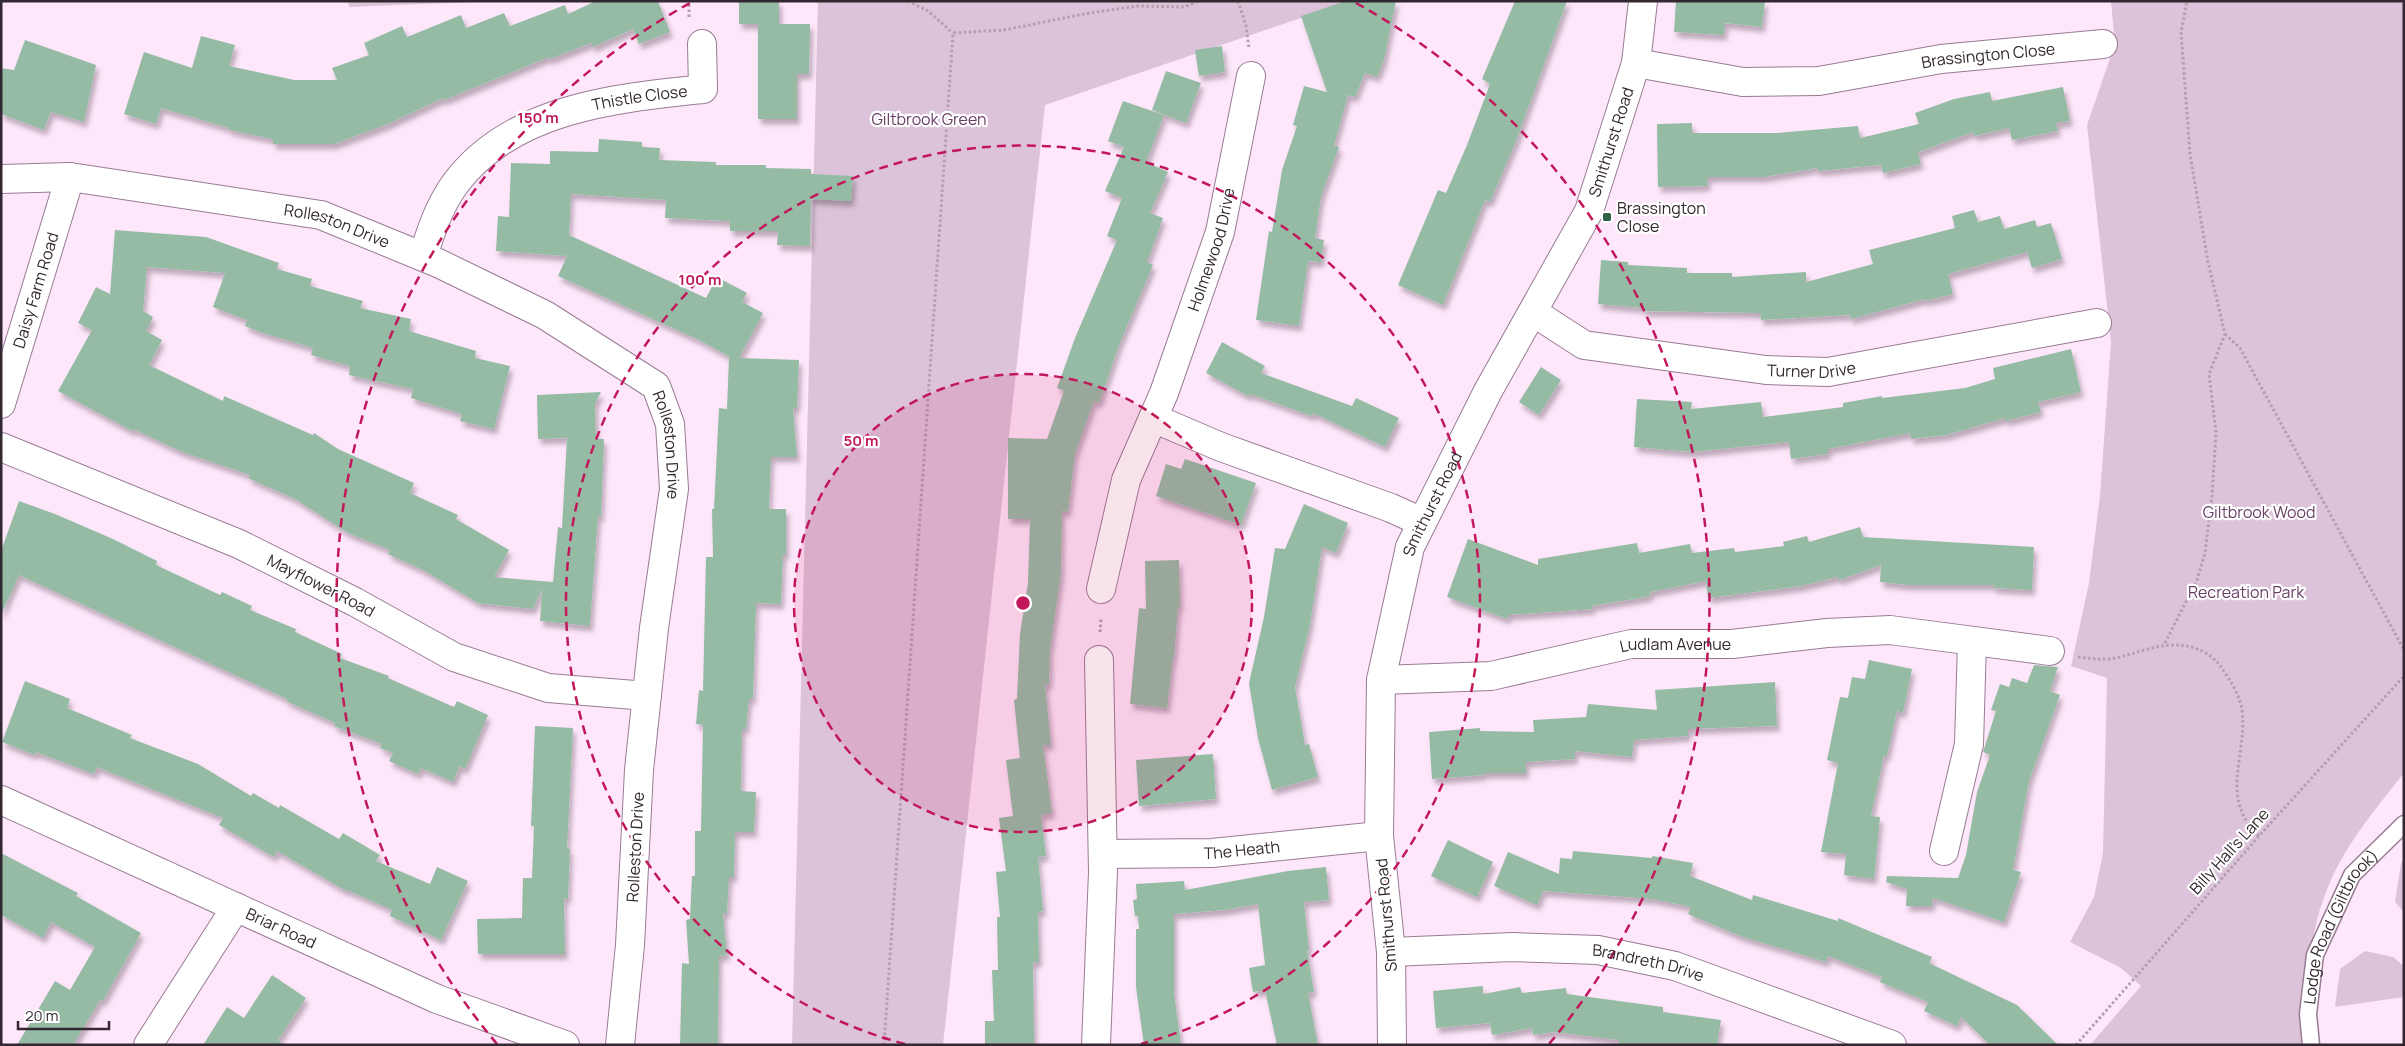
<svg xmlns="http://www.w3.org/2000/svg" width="2405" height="1046" viewBox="0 0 2405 1046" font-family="Manrope,sans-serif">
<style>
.green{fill:#ddc3d9}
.building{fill:#95bba4;filter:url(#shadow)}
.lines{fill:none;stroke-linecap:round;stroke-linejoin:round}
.service-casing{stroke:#977c93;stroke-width:19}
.minor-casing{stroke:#977c93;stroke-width:30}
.tertiary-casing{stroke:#977c93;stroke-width:30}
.path{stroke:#b29faf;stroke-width:3;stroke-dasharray:2.5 2.5;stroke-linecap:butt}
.service{stroke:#fff;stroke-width:16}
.minor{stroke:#fff;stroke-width:28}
.tertiary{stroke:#fff;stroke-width:28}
.ring{fill:none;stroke:#c2185b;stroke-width:2.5;stroke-dasharray:9 6}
.poi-dot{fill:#306247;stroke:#fff;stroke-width:2}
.labels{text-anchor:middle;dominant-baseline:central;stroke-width:4.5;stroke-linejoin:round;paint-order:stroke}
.street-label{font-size:16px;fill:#332831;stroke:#fff}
.park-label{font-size:16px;fill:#693e65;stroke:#fff}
.poi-label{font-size:16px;fill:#332831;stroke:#fff;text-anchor:start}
.centre{fill:#c2185b;stroke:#fff;stroke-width:2.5}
.ring-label{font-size:15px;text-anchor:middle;font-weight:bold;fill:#c2185b;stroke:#fff;stroke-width:4.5;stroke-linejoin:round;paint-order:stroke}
</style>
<defs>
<filter id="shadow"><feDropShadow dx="3" dy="5.5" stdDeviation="2.5" flood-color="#0004"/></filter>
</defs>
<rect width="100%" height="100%" fill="#ffe7fb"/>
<!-- green -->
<g class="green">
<polygon points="348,1 498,1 349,7"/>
<polygon points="818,1 1351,1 1045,105 943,1045 792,1045"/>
<path d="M2111,1H2404V773C2356,833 2323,872 2311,950C2309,962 2305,975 2305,988C2304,1006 2308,1026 2309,1045H2090L2141,986L2121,968L2070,942L2094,897L2103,853L2107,678L2071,666L2089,583L2100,496L2111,342L2087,125L2115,44Z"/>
<polygon points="2404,860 2404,912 2395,902 2401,863"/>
<polygon points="2365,951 2393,957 2404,966 2404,997 2335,1007 2340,969"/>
</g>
<!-- building -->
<g class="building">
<polygon points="596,1 658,1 670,32 639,44 633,29 593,47 591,43 550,59 549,57 444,100 443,98 388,124 334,144 273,144 273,139 229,130 229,128 161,108 156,124 124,114 144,52 192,68 201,36 235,45 229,66 294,80 337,80 332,68 369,55 364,43 402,26 407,37 461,15 466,28 504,13 510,26 565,5 568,14"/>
<polygon points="739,1 779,1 779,24 810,24 809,74 797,74 797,119 758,119 758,24 739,24"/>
<polygon points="1346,1 1396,1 1384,60 1377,77 1365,73 1355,97 1348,95 1334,145 1339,147 1321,197 1315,238 1324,240 1321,262 1308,261 1299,326 1256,320 1269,231 1272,232 1282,170 1297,126 1293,125 1304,86 1327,92 1301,16"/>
<polygon points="1515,1 1567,1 1516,141 1490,202 1485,200 1443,305 1398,285 1438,190 1446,193 1467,145 1490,84 1482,79"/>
<polygon points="1676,1 1765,1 1762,27 1725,23 1724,35 1674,32"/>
<polygon points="25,40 96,65 84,122 51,112 44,130 1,114 1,68 14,70"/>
<polygon points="1222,46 1225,72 1199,76 1195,50"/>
<polygon points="1166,71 1201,83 1186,123 1152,110"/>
<polygon points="2063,87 2070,121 2056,123 2058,131 2012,140 2009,128 1974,136 1973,132 1918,152 1921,164 1883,173 1881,165 1818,171 1817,168 1764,177 1708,177 1707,186 1658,187 1657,124 1692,123 1692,133 1777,133 1858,126 1860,138 1919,124 1915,113 1954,99 1990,92 1992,101"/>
<polygon points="1123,101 1164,115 1146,162 1168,172 1150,213 1163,218 1147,262 1153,265 1119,345 1099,403 1094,401 1075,454 1068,512 1062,511 1061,573 1050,650 1049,685 1045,685 1051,745 1043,745 1052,813 1041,815 1046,856 1038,857 1043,911 1038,912 1039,962 1033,962 1034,1045 985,1045 985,1021 994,1021 992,970 998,970 997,917 1000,917 996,872 1006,871 999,818 1013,816 1006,760 1020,758 1014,700 1017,699 1020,634 1028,583 1030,519 1008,519 1008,438 1047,439 1064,391 1057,388 1075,338 1117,240 1107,236 1122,198 1105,191 1124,147 1108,141"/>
<polygon points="599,139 642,142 642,147 660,148 659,160 716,162 716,165 766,165 766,168 811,169 811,174 853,176 851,201 811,199 810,246 777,245 778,231 730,231 730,221 665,218 666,200 571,194 569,235 706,298 717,277 747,293 742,302 763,313 739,358 799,360 797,408 793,408 797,457 771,457 769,509 786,509 786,554 783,554 781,604 756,603 753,698 749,699 746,729 742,729 741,791 756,792 754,832 735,832 734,877 729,877 727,913 723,913 727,955 719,956 718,1045 680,1045 682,963 689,964 686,920 690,919 692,876 695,876 695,831 701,831 703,725 696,724 699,690 703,691 706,557 713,557 712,509 714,509 719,408 727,409 729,357 732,358 699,340 558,276 567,256 496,251 498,216 509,217 511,163 550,164 550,151 598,152"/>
<polygon points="1974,210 1978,222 2000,216 2004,229 2035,220 2037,227 2051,223 2062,259 2032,268 2027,252 1948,274 1953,294 1925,301 1925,299 1851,319 1850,315 1761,320 1760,313 1644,311 1644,308 1598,304 1601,260 1628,262 1628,265 1687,268 1687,273 1732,273 1732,277 1806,272 1806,282 1873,264 1869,250 1955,228 1952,216"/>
<polygon points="115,230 206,237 279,263 277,269 312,279 310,286 363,301 360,308 411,319 409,331 476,351 475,358 510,366 494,429 460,421 462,414 411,398 413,389 349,375 350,366 311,355 313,348 263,333 245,326 247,320 213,307 225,273 147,267 143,311 153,317 146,331 162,340 149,365 223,401 224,396 313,435 314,433 338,449 414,483 410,493 458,515 456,519 509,550 494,577 553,582 558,527 562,528 567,438 538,439 537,395 601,392 595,404 596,439 604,439 601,517 598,516 590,626 540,621 542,589 533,609 478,603 423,570 388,554 390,550 348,533 295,499 248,478 250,475 180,451 133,429 132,431 58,391 92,330 78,323 96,287 110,294"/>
<polygon points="1222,342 1265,366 1261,373 1352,406 1356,398 1399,418 1385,447 1313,413 1312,416 1250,394 1248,396 1206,373"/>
<polygon points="2071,349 2081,392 2038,402 2041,412 2005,421 2005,418 1946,435 1911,439 1910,433 1828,449 1828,454 1791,459 1789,442 1692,452 1634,447 1637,399 1692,402 1691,409 1761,402 1763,417 1843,407 1843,403 1882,396 1882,398 1965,388 1995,379 1993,368"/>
<polygon points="1541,367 1561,380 1539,415 1519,402"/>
<polygon points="1185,459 1256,483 1241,525 1156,496 1166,464 1181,469"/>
<polygon points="19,501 55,514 113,539 157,561 156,565 220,595 222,592 252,606 250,610 296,629 295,632 342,654 340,658 389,676 388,678 454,707 457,701 488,715 465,769 460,766 453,782 421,768 418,774 389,761 393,753 380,748 382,744 334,726 335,723 286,701 287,699 19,575 1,615 1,551"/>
<polygon points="1304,504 1348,523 1336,553 1322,547 1310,624 1295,687 1305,745 1309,744 1318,777 1272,790 1258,738 1249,683 1264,617 1275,548 1285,549"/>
<polygon points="1860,527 1863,537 2034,547 2032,590 1993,588 1994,585 1908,585 1880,582 1881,565 1839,580 1837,577 1801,586 1708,598 1706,581 1650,592 1651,596 1592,606 1592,609 1508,615 1507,619 1447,597 1468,539 1538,565 1538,559 1637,543 1639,553 1690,544 1692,553 1734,548 1735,552 1784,546 1783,542 1807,536 1809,542"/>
<polygon points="1179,560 1180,607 1178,608 1174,657 1173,657 1167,708 1130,704 1139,608 1146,609 1145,561"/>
<polygon points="1869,660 1912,669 1903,713 1897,711 1887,756 1884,755 1871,816 1880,817 1874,879 1844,875 1846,854 1821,852 1838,763 1827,760 1840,697 1848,698 1852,677 1865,679"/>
<polygon points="2034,665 2058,667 2050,691 2060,695 2029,781 2013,870 2021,872 2004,922 1933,898 1932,906 1906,906 1907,889 1886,882 1887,876 1958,878 1966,855 1977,792 1990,755 1983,752 1996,711 1991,710 2000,684 2009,687 2012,678 2027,683"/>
<polygon points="25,681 70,699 67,708 132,735 130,738 198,764 251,796 253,793 279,808 280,805 339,839 343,833 380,855 376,861 430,884 437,867 468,881 441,940 390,916 392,910 347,890 346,891 277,851 274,857 219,825 223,818 97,767 94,774 36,752 35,755 2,742"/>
<polygon points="1775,682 1777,726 1688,729 1688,736 1634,740 1632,757 1575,751 1575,759 1526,762 1526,773 1483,773 1484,775 1432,779 1429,732 1480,728 1480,731 1534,732 1533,720 1586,717 1588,704 1657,710 1655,690"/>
<polygon points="535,726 573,728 567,849 570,849 568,899 564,898 565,954 478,954 477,919 522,918 523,878 532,878 534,826 531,826"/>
<polygon points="1213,754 1216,799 1139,806 1136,760"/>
<polygon points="1448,840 1493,862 1477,897 1431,876"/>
<polygon points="1573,851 1652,858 1652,856 1693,863 1690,876 1752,900 1753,895 1838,921 1838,918 1932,957 1929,963 2017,1005 2058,1045 1990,1045 1961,1017 1957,1026 1924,1011 1928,1002 1880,982 1882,977 1828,956 1826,962 1740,936 1688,914 1691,907 1653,899 1543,891 1537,905 1494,886 1508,852 1559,874 1560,858 1572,859"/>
<polygon points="1,853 78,893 76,896 141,933 103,1001 100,1000 73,1045 17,1045 55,981 70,990 95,947 51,922 43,938 1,915"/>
<polygon points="1326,867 1329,900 1304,902 1309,950 1307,950 1314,992 1308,993 1318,1045 1277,1045 1265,990 1253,992 1249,968 1265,965 1258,904 1225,910 1174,914 1174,993 1181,1045 1144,1045 1136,987 1136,929 1139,929 1138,916 1135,916 1133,900 1137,899 1136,884 1184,881 1185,890 1288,871"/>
<polygon points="272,975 306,998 278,1040 284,1045 203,1045 227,1007 244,1018"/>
<polygon points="1483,986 1483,994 1520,987 1522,993 1566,988 1567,994 1663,1007 1663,1012 1721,1020 1717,1045 1619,1045 1619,1040 1554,1032 1533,1035 1532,1028 1492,1035 1490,1023 1436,1028 1433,991"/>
</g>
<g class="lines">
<defs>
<g id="service">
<path id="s1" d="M2311,1045L2308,1014L2315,955L2352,875L2404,824"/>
</g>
<g id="minor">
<path id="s2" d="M1636,63L1743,82L1819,81L1941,59L2103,44"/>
<path id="s3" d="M1,179L70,177L321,215L438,263L545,315L656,386L670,424L674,489L654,628L639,770L630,945L620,1045"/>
<path id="s4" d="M423,256C431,231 439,206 455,184C511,108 616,98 703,89L702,44"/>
<path id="s5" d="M1533,312L1584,345L1766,370L1828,372L2097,323"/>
<path id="s6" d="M1,404L70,177"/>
<polyline points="1153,418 1221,447 1391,508 1422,522"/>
<path id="s7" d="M1,447L239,544L355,602L454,657L548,688L647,696"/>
<path id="s8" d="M1101,589L1126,480L1164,393L1220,232L1251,76"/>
<path id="s9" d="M1381,680L1491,676L1631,644H1732L1827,633L1890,630L2050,651"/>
<path id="s10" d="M1,800L437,999L565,1045"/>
<polyline points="1944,851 1969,744 1972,642"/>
<path id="s11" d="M1103,854L1212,853L1379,836"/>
<path id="s12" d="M1391,952L1513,947L1598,950L1675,966L1892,1045"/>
<polyline points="148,1045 236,907"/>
<polyline points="1096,1045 1103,872 1099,660"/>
</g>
<g id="tertiary">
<path id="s13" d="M1392,1045L1391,952L1379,836L1381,680L1410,547L1488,391L1589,211L1636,63L1643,1"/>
</g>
</defs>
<!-- service casing -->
<use href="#service" class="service-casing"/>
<!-- minor casing -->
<use href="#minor" class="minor-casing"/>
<!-- tertiary casing -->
<use href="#tertiary" class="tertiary-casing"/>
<!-- path -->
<g class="path">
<polyline points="908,1 928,11 953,33"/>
<polyline points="1238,1 1246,26 1249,48"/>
<polyline points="689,17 689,1"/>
<polyline points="2225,334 2240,348 2404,650"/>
<polyline points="1100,632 1101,619"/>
<polyline points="2165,643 2197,580 2205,553 2212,496 2216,433 2209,374 2225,334 2208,262 2190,154 2181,32 2187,1"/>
<path d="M2078,657C2091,659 2103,660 2116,658C2146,651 2173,636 2204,652C2215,658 2221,666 2227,676C2234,686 2240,698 2242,710C2248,755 2218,798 2259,836"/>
<polyline points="884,1045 953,33 1004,30 1089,13 1138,6 1184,7 1198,1"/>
<polyline points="2076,1045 2259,836 2404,676"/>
</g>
<!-- service -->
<use href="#service" class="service"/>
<!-- minor -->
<use href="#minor" class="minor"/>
<!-- tertiary -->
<use href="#tertiary" class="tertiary"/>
</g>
<!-- distance rings -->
<circle cx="1023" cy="603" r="229" fill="#c2185b" fill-opacity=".12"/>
<g class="ring">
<circle cx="1023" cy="603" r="229"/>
<path d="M905 1044A457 457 0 1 1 1141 1044"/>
<path d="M497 1044A686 686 0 0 1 690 3M1356 3A686 686 0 0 1 1549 1044"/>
</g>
<!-- markers -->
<rect class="poi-dot" x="1602" y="212" width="10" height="10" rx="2.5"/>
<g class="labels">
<!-- street labels -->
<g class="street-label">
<text stroke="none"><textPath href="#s2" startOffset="356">Brassington Close</textPath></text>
<text stroke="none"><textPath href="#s4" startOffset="289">Thistle Close</textPath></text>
<text stroke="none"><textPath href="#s13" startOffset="955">Smithurst Road</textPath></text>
<text stroke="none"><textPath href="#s3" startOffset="341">Rolleston Drive</textPath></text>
<text stroke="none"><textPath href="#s8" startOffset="358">Holmewood Drive</textPath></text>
<text stroke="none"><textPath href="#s6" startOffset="119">Daisy Farm Road</textPath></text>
<text stroke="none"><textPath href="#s5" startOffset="290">Turner Drive</textPath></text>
<text stroke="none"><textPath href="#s3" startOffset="761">Rolleston Drive</textPath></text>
<text stroke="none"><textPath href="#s13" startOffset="550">Smithurst Road</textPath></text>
<text stroke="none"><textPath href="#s7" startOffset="349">Mayflower Road</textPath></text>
<text stroke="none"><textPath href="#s9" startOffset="298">Ludlam Avenue</textPath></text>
<text transform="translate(635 847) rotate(-87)">Rolleston Drive</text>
<text stroke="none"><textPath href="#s11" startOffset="139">The Heath</textPath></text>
<text transform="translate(2229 851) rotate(-48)">Billy Hall's Lane</text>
<text transform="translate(1386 915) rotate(-95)">Smithurst Road</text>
<text stroke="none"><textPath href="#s10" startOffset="308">Briar Road</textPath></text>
<text stroke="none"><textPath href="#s1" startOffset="126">Lodge Road (Giltbrook)</textPath></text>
<text stroke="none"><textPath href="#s12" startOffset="259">Brandreth Drive</textPath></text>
</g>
<!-- park labels -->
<g class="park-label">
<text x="929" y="119">Giltbrook Green</text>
<text x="2259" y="512">Giltbrook Wood</text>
<text x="2246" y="592">Recreation Park</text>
</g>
<!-- poi labels -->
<g class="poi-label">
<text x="1617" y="208">Brassington<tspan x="1617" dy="18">Close</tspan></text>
</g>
</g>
<circle cx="1023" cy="603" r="8" class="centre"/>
<g class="ring-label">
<text x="538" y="123">150 m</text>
<text x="700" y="285">100 m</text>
<text x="861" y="446">50 m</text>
</g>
<!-- border -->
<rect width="2405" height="1046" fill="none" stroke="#332831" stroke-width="5"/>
<!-- scale -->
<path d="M18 1021v8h91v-8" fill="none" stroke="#332831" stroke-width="2.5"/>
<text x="25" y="1021" font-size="15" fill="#332831" stroke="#ffffff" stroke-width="4" paint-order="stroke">20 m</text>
</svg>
